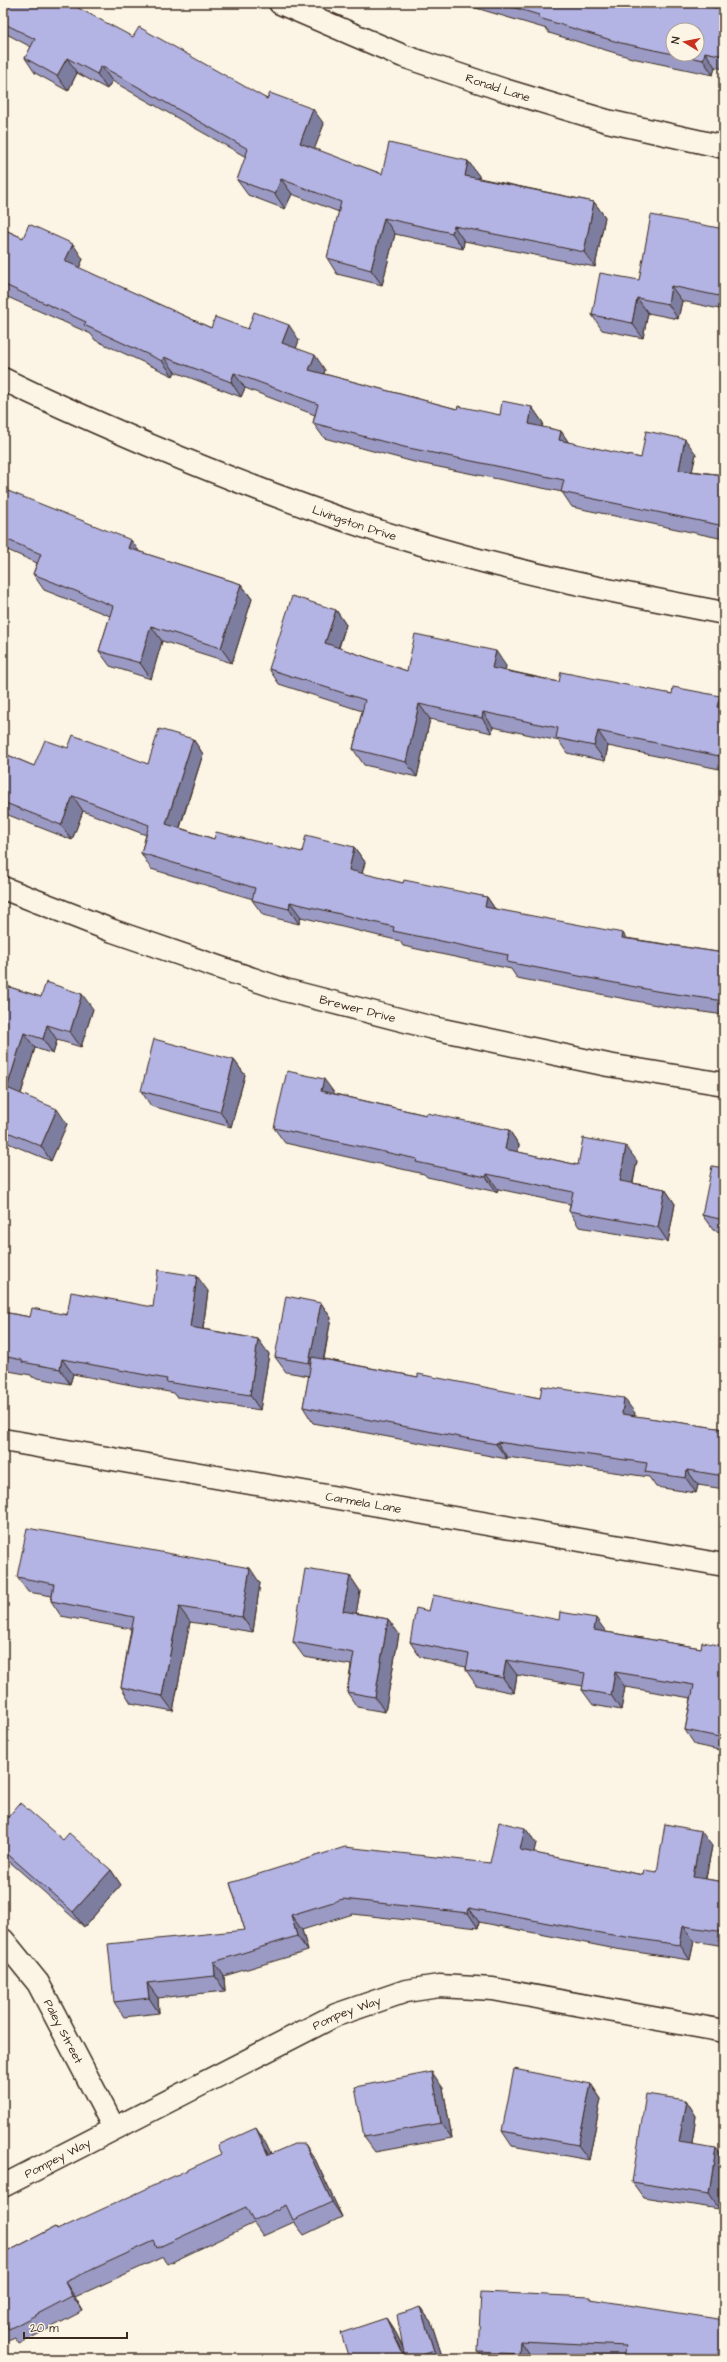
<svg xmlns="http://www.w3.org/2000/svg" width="727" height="2362" viewBox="0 0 727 2362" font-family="'Architects Daughter',sans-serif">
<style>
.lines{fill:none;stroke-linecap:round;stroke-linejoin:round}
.street-casing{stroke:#3b2a1e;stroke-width:25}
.street{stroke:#fcf5e5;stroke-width:22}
.wall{fill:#9a9ac4;stroke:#3b2a1e;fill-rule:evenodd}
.shaded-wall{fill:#7d7da0;stroke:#3b2a1e}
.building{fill:#b3b3e4;stroke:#3b2a1e}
.labels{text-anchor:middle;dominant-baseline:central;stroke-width:3;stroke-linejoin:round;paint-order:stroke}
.street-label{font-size:12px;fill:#3b2a1e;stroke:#fcf5e5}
</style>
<rect width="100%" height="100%" fill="#fcf5e5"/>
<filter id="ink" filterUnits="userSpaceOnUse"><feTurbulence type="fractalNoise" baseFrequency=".025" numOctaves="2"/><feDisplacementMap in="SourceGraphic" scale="8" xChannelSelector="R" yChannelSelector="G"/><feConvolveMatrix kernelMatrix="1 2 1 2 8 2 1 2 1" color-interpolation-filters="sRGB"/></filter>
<g filter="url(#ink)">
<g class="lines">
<defs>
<g id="street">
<path id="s1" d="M280,3L403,56L504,90L607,121L724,147"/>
<path id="s2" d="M3,379C51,403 100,424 149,445C235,481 322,515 411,541C513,572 619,593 724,613"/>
<path id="s3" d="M3,888L113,931L285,990L433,1028L608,1065L724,1084"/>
<path id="s4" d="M3,1440L724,1565"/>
<path id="s5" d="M3,1940L38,1983L114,2128"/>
<path id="s6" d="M3,2186L336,2015L406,1991L439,1986L493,1989L724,2031"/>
</g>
</defs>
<!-- street casing -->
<use href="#street" class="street-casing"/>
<!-- street -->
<use href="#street" class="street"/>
</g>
<!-- wall -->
<g class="wall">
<polygon points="3,3 133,37 267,99 324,124 314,149 382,174 468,161 479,176 479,178 594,202 605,217 595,267 464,241 463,249 395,234 382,285 337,274 327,258 339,212 292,194 285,209 248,195 237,180 246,157 112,81 107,89 77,73 68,91 35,73 25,58 31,47 3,32"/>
<path d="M459,3H695L716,8L724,3V69L715,67L713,75L632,58L549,33L547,29ZM673,30L697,54H673Z"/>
<polygon points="3,229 23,238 83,259 79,268 211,328 248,329 299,340 296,348 325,370 324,374 457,409 500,415 532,407 543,423 542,427 561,431 569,443 641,458 696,454 692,471 724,475 724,539 572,507 562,492 414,462 324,438 313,423 315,415 245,388 241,397 175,372 173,376 95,340 91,334 3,295"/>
<polygon points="724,229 724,310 682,301 678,319 648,313 643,338 602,330 592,315 639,280"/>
<polygon points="3,489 140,552 241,584 252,599 232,663 162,641 151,679 110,666 99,651 110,616 44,590 33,574 37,563 3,548"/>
<polygon points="336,610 346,625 339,648 407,671 506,666 505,670 559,682 672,694 724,703 724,770 608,746 605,761 567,753 559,741 493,727 492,733 430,719 417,777 364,765 353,749 362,711 279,684 269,669"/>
<polygon points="193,739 203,754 180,828 214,839 302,852 354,847 365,862 362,874 403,883 487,897 495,909 626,938 724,953 724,1015 667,1007 517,978 511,969 403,946 400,941 301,917 299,924 263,915 252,900 253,899 151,869 141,853 146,835 83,811 72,840 3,813 3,753 34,766 68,748 148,764"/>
<polygon points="3,985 41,997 93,1009 81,1047 57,1040 53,1054 35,1048 21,1094 67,1124 51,1161 3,1141"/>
<polygon points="234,1060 245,1075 231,1127 151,1106 141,1091"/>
<polygon points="335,1094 426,1115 509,1130 519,1145 518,1152 578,1165 637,1161 633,1183 665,1189 675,1204 668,1242 579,1227 569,1211 570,1204 498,1189 497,1192 427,1177 424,1174 285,1143 274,1128"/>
<polygon points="724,1168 724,1233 713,1230 702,1215"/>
<polygon points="208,1291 203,1329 258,1339 269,1354 260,1410 177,1397 174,1393 73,1374 70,1384 32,1377 31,1375 3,1370 3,1312 30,1317 153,1307"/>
<polygon points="321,1303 331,1318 324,1359 418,1377 540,1398 635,1413 634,1416 724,1429 724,1489 698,1485 696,1493 656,1487 649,1477 507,1457 507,1459 313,1423 303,1407 309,1376 286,1372 275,1357"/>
<polygon points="350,1576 360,1591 356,1613 388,1619 399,1634 385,1712 357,1707 347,1692 351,1665 304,1657 293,1642"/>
<polygon points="17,1577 260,1583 253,1632 190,1622 173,1711 131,1703 121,1687 131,1629 61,1616 51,1601 52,1596 28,1592"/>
<polygon points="429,1611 606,1632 701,1648 724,1646 724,1751 695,1745 685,1730 691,1698 625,1687 621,1710 593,1705 582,1690 583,1686 517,1675 514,1693 476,1685 466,1670 466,1667 420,1657 410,1642"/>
<polygon points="3,1823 63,1840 111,1870 121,1885 84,1927 3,1856"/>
<polygon points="525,1828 536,1843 533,1853 643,1875 657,1872 712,1846 706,1879 724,1882 724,1946 694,1941 690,1960 616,1949 479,1922 478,1928 353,1914 302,1930 308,1951 224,1976 225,1991 158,1998 159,2013 124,2017 114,2002 245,1930 230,1883 490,1863"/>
<polygon points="591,2084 601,2099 589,2160 512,2146 502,2131"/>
<polygon points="443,2088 452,2138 375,2152 364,2137"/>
<polygon points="686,2100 696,2116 692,2144 719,2209 643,2197 632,2182"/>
<polygon points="266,2143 271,2154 315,2159 342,2217 304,2235 294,2222 263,2236 254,2223 168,2264 163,2257 75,2297 83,2311 19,2344 15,2338 3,2343 3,2254 55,2227 58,2230"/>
<polygon points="591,2299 724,2359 594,2359 530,2356 530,2359 483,2359 478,2352"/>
<polygon points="420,2307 431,2322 443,2359 349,2359 386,2318 396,2333 403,2347"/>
</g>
<!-- shaded-wall -->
<g class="shaded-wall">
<polygon points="705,52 715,67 713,75 703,60"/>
<polygon points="67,58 77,73 68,91 57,76"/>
<polygon points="101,66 112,81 107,89 97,74"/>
<polygon points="313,109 324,124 311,158 300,143"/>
<polygon points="468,161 479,176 476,191 465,176"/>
<polygon points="281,179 292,194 285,209 275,194"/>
<polygon points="594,202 605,217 595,267 584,252"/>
<polygon points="384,218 395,234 382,285 371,270"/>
<polygon points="454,226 464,241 463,249 452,233"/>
<polygon points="73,244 83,259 76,276 65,261"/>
<polygon points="722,278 724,280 724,303 719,296"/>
<polygon points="671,286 682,301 678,319 668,304"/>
<polygon points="637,298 648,313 643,338 632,323"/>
<polygon points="289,325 299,340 293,358 282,343"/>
<polygon points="315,355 325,370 320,385 309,370"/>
<polygon points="164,357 175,372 173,376 162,361"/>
<polygon points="234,373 245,388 241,397 231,382"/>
<polygon points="532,407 543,423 539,439 529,424"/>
<polygon points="561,431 571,446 559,440"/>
<polygon points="685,439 696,454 689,485 679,470"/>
<polygon points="131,540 142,555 128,548"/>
<polygon points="241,584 252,599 232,663 221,648"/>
<polygon points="336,610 346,625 335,658 325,643"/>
<polygon points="151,626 162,641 151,679 140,663"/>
<polygon points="496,651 506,666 503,683 492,668"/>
<polygon points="720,696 724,703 724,716 717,707"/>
<polygon points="419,704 430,719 417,777 406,762"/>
<polygon points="483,712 493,727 492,733 482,718"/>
<polygon points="598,731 608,746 605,761 594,746"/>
<polygon points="193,739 203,754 176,839 166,824"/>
<polygon points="73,796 83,811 72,840 61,825"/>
<polygon points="354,847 365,862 359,885 349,870"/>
<polygon points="487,897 497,912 485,907"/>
<polygon points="290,902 301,917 299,924 289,909"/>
<polygon points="623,933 633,949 622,938"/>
<polygon points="82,994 93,1009 81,1047 70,1032"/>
<polygon points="47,1025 57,1040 53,1054 43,1039"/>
<polygon points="24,1033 35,1048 18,1103 7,1088"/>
<polygon points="234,1060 245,1075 231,1127 220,1112"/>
<polygon points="324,1079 335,1094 332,1107 321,1091"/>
<polygon points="57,1109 67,1124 51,1161 41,1146"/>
<polygon points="509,1130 519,1145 515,1164 505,1149"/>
<polygon points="626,1146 637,1161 630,1196 620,1181"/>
<polygon points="487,1174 498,1189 497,1192 486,1177"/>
<polygon points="665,1189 675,1204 668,1242 658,1227"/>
<polygon points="197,1276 208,1291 201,1342 190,1327"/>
<polygon points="321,1303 331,1318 320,1378 309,1363"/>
<polygon points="258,1339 269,1354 260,1410 250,1395"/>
<polygon points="62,1359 73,1374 70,1384 60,1369"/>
<polygon points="624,1398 635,1413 632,1429 622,1414"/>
<polygon points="497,1442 507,1457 507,1459 496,1444"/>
<polygon points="687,1470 698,1485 696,1493 686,1478"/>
<polygon points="250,1568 260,1583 253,1632 242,1617"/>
<polygon points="350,1576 360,1591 354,1626 343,1611"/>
<polygon points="179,1607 190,1622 173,1711 162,1696"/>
<polygon points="596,1618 607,1633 594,1630"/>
<polygon points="388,1619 399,1634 385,1712 375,1697"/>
<polygon points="506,1660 517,1675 514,1693 503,1678"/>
<polygon points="615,1672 625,1687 621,1710 611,1695"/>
<polygon points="525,1828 536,1843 531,1865 520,1850"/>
<polygon points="701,1831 712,1846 703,1892 693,1877"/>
<polygon points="111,1870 121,1885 84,1927 73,1912"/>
<polygon points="469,1908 479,1922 478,1928 468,1913"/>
<polygon points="291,1915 302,1930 308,1951 297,1936"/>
<polygon points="683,1926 694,1941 690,1960 680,1945"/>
<polygon points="214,1962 224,1976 225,1991 215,1976"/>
<polygon points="147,1983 158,1998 159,2013 149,1998"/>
<polygon points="432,2072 443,2088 452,2138 441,2123"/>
<polygon points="591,2084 601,2099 589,2160 578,2145"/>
<polygon points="686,2100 696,2116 690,2157 679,2142"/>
<polygon points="256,2128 266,2143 279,2170 268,2155"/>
<polygon points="305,2144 315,2159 342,2217 332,2202"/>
<polygon points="716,2148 724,2159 724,2180 719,2209 709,2194"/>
<polygon points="65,2282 75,2297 83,2311 72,2296"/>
<polygon points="420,2307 431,2322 443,2359 440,2359 434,2351"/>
<polygon points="386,2318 396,2333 408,2359 405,2359"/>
<polygon points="520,2341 530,2356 530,2359 522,2359 519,2354"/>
</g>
<!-- building -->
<g class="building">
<polygon points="3,3 69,3 133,37 139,27 267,99 270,93 313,109 300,143 382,174 389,143 468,161 465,176 594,202 584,252 454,226 452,233 384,218 371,270 327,258 341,202 281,179 275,194 237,180 248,149 101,66 97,74 67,58 57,76 25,58 35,39 3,23"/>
<polygon points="499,3 695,3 716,8 717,3 724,3 724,56 705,52 703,60 675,54 697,54 697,30 673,30 673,54 621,43 539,18 539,15"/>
<polygon points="651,215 724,229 724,278 722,278 719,296 671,286 668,304 637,298 632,323 592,315 600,273 639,280"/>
<polygon points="29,224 73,244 65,261 211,328 215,317 248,329 254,312 289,325 282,343 315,355 309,370 457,409 458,406 500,415 502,401 532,407 529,424 561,431 559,440 641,458 646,431 685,439 679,470 724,475 724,526 561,492 564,480 404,447 313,423 318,404 234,373 231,382 164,357 162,361 84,325 86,322 3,284 3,229 23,238"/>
<polygon points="3,489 131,540 128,548 241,584 221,648 151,626 140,663 99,651 113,606 33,574 41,554 3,538"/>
<polygon points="292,596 336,610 325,643 407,671 415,634 496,651 492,668 559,682 561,672 672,694 673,687 720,696 717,707 724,708 724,757 598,731 594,746 556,738 558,728 483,712 482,718 419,704 406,762 353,749 365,700 269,669"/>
<polygon points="159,729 193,739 166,824 214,839 216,832 302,852 306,835 354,847 349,870 403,883 404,880 487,897 485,907 623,933 622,938 724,953 724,1001 656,991 507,962 508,955 393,931 394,927 290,902 289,909 252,900 255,888 141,853 149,825 73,796 61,825 3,802 3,753 34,766 45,740 68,748 73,735 148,764"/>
<polygon points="46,982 82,994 70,1032 47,1025 43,1039 24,1033 7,1088 57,1109 41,1146 3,1130 3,985 41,997"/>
<polygon points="154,1039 234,1060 220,1112 141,1091"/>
<polygon points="287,1071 324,1079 321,1091 426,1115 427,1113 509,1130 505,1149 578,1165 583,1138 626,1146 620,1181 665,1189 658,1227 569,1211 573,1192 487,1174 486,1177 416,1162 417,1159 274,1128"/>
<polygon points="712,1166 724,1168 724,1220 702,1215"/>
<polygon points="158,1270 197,1276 190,1327 258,1339 250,1395 166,1382 167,1379 62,1359 60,1369 22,1362 22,1360 3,1356 3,1312 30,1317 32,1308 67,1315 71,1292 153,1307"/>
<polygon points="286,1296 321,1303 309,1363 275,1357"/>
<polygon points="312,1357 418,1377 418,1374 540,1398 542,1386 624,1398 622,1414 724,1429 724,1476 687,1470 686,1478 645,1472 647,1463 497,1442 496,1444 303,1407"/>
<polygon points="27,1528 250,1568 242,1617 179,1607 162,1696 121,1687 134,1617 51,1601 54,1584 17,1577"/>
<polygon points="305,1569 350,1576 343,1611 388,1619 375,1697 347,1692 354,1653 293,1642"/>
<polygon points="433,1595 559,1620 560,1612 596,1618 594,1630 701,1648 702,1642 724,1646 724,1738 685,1730 694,1685 615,1672 611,1695 582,1690 585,1673 506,1660 503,1678 466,1670 469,1654 410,1642 416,1608 429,1611"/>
<polygon points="20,1803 63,1840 69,1833 111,1870 73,1912 3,1850 3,1823"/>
<polygon points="499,1822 525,1828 520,1850 643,1875 644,1870 657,1872 665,1824 701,1831 693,1877 724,1882 724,1932 683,1926 680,1945 606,1934 469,1908 468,1913 343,1899 291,1915 297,1936 214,1962 215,1976 147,1983 149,1998 114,2002 108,1944 245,1930 230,1883 345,1847 490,1863"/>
<polygon points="514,2069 591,2084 578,2145 502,2131"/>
<polygon points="432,2072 441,2123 364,2137 355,2087"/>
<polygon points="646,2094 686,2100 679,2142 716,2148 709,2194 632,2182"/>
<polygon points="256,2128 268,2155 294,2144 305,2144 332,2202 293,2220 286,2205 253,2221 246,2207 157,2248 154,2241 65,2282 72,2296 9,2329 5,2322 3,2323 3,2254 55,2227 57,2230 222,2154 218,2145"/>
<polygon points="481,2292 590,2297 590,2299 724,2320 724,2359 624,2359 626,2346 520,2341 519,2354 478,2352"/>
<polygon points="420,2307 434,2351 410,2359 405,2359 397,2315"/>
<polygon points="386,2318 405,2359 349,2359 341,2333"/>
</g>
</g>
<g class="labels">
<!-- street labels -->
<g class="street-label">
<text stroke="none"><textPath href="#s1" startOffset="234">Ronald Lane</textPath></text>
<text stroke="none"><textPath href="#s2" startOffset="380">Livingston Drive</textPath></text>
<text stroke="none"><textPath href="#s3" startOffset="375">Brewer Drive</textPath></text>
<text stroke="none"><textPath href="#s4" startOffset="366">Carmela Lane</textPath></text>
<text stroke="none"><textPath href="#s6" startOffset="385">Pompey Way</textPath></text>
<text stroke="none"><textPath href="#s5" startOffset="110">Paley Street</textPath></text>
<text stroke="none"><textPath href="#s6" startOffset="61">Pompey Way</textPath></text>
</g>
</g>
<!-- margin -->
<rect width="727" height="2362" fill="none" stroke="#fcf5e5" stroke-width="16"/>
<rect x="8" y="8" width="711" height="2346" fill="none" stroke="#3b2a1e" stroke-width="1.5" filter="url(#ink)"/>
<!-- north arrow -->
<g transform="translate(685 42) rotate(280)"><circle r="19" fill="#fcf5e5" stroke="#afa495"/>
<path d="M0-3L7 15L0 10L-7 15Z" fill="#c8321e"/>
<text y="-6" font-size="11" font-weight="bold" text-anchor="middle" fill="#3b2a1e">N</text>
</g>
<!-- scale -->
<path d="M24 2332v6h103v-6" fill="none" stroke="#3b2a1e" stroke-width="2"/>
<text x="30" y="2332" font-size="12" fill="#3b2a1e" stroke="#fcf5e5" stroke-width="3" paint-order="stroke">20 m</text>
</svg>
